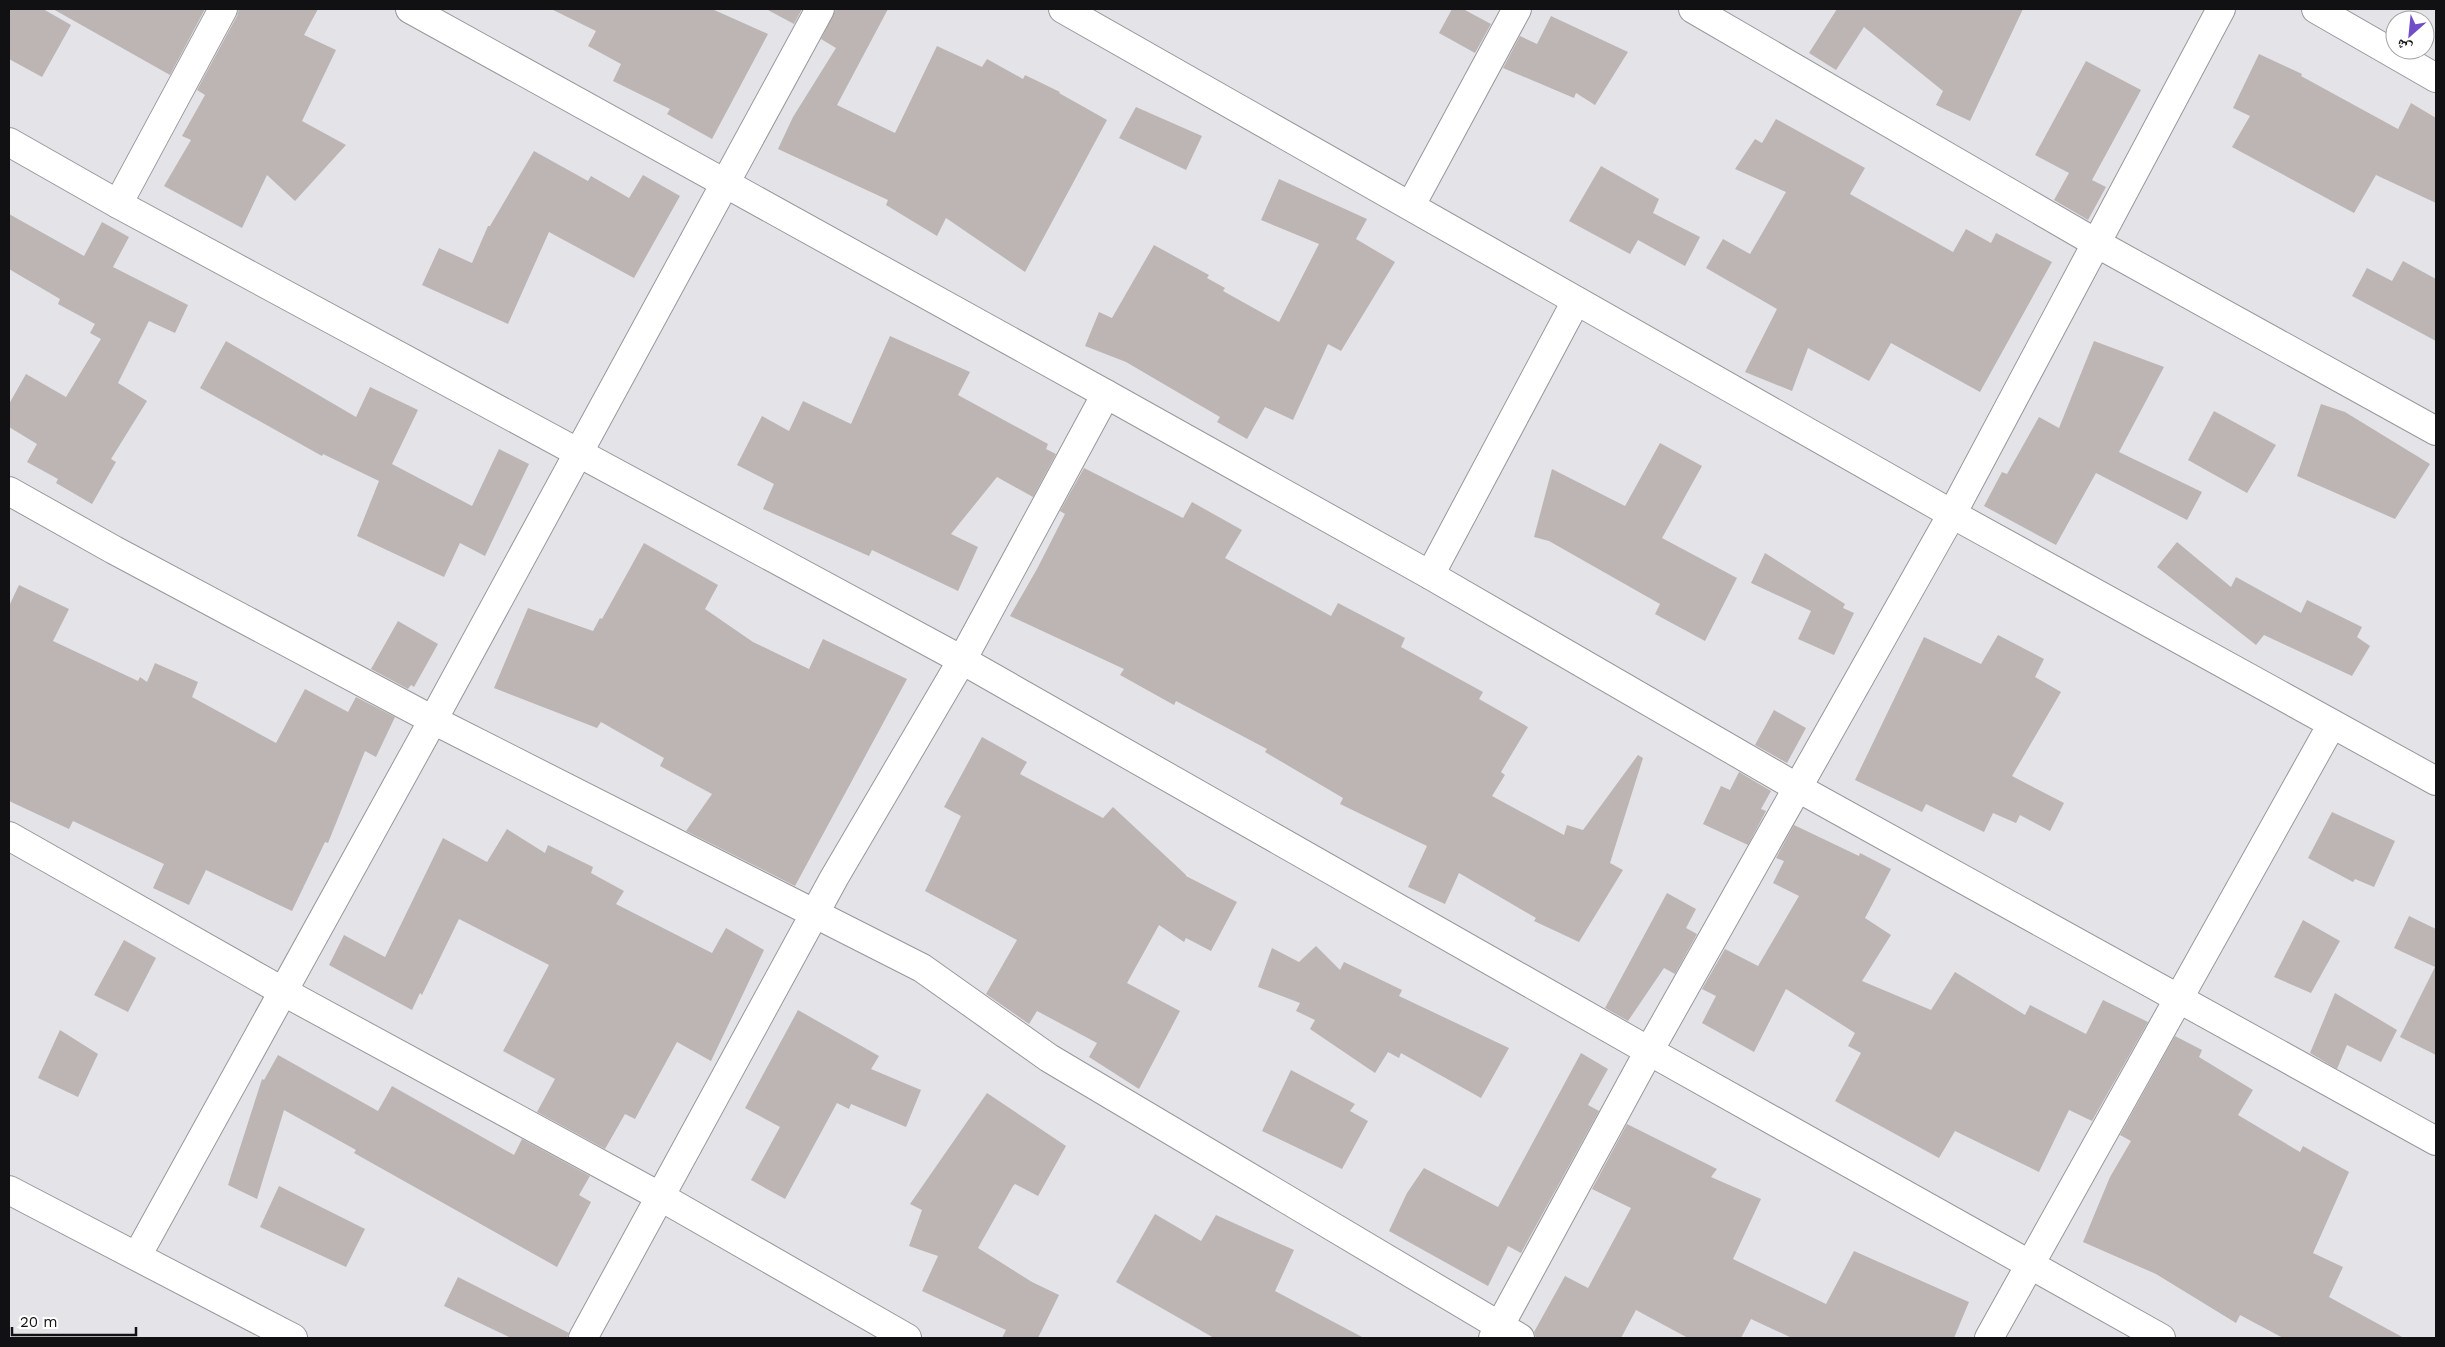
<svg xmlns="http://www.w3.org/2000/svg" width="2445" height="1347" viewBox="0 0 2445 1347" font-family="'Work Sans','Noto Naskh Arabic',sans-serif">
<style>
.building{fill:#bcb5b4}
.lines{fill:none;stroke-linecap:round;stroke-linejoin:round}
.minor-casing{stroke:#99979c;stroke-width:30}
.secondary-casing{stroke:#99979c;stroke-width:30}
.minor{stroke:#fff;stroke-width:28}
.secondary{stroke:#fff;stroke-width:28}
</style>
<rect width="100%" height="100%" fill="#e4e3e8"/>
<!-- building -->
<g class="building">
<polygon points="9,9 43,9 71,25 42,77 9,59"/>
<polygon points="53,9 205,9 170,75"/>
<polygon points="239,9 318,9 304,35 336,50 302,121 346,145 295,201 267,175 242,228 164,186 191,140 182,136 205,95 197,90 237,16"/>
<polygon points="551,9 712,9 768,34 712,139 667,114 670,109 613,81 621,64 588,46 596,31"/>
<polygon points="766,9 802,9 794,24"/>
<polygon points="836,9 888,9 837,105 895,133 937,46 982,67 987,59 1023,79 1025,75 1060,92 1059,93 1107,120 1025,272 946,218 937,236 886,205 888,200 778,149 793,117 836,48 821,39"/>
<polygon points="1452,9 1463,9 1491,24 1475,53 1439,33"/>
<polygon points="1837,9 2023,9 1970,121 1936,105 1943,91 1864,27 1836,70 1809,53"/>
<polygon points="1551,16 1628,52 1595,105 1576,93 1574,98 1503,68 1520,36 1537,44"/>
<polygon points="2259,54 2302,74 2301,76 2398,129 2411,103 2436,118 2436,203 2376,175 2354,213 2232,147 2250,116 2233,108"/>
<polygon points="2086,61 2141,90 2092,180 2106,187 2088,220 2054,200 2069,173 2035,155"/>
<polygon points="1136,107 1202,136 1186,170 1119,138"/>
<polygon points="1776,119 1865,168 1850,194 1953,252 1966,229 1991,243 1996,233 2052,262 1980,392 1891,343 1869,381 1808,348 1792,391 1745,372 1777,309 1706,268 1723,239 1750,254 1786,192 1735,169 1755,139 1762,143"/>
<polygon points="534,151 588,181 591,176 629,198 643,175 680,196 634,278 549,232 508,324 422,285 439,248 472,263 488,226 490,226"/>
<polygon points="1601,166 1659,199 1653,213 1700,237 1685,266 1638,240 1630,254 1569,221"/>
<polygon points="1279,179 1367,219 1356,239 1395,262 1341,351 1328,344 1293,420 1265,407 1247,439 1217,422 1220,417 1126,362 1085,346 1099,312 1112,318 1154,245 1209,275 1207,278 1225,288 1223,291 1279,322 1319,244 1261,220"/>
<polygon points="9,214 84,256 102,222 129,237 113,267 188,305 175,333 149,321 118,383 147,401 111,459 116,462 92,504 56,483 58,479 27,462 37,444 9,427 9,404 26,374 66,397 101,339 90,333 95,324 58,304 60,299 9,269"/>
<polygon points="2403,261 2436,279 2436,341 2352,296 2367,268 2392,281"/>
<polygon points="890,336 970,372 958,395 1048,444 1046,449 1056,454 1033,497 997,477 951,534 978,547 958,591 872,550 869,556 763,509 774,484 737,465 762,416 789,431 803,401 851,424"/>
<polygon points="226,341 356,417 370,387 418,410 392,464 472,506 499,449 529,464 485,556 460,543 444,577 357,536 379,481 323,454 322,456 200,388"/>
<polygon points="2094,341 2164,367 2119,452 2202,492 2187,520 2096,473 2056,545 1984,506 2002,472 2007,474 2039,417 2059,428"/>
<polygon points="2321,404 2345,412 2430,464 2395,519 2297,476"/>
<polygon points="2214,411 2276,445 2247,493 2188,460"/>
<polygon points="1660,443 1702,466 1662,538 1737,578 1705,641 1655,614 1660,604 1549,541 1534,537 1552,469 1625,506"/>
<polygon points="1084,468 1183,518 1192,502 1242,530 1225,558 1331,616 1338,603 1405,638 1401,647 1483,692 1479,699 1528,727 1501,772 1505,775 1492,796 1564,835 1567,825 1583,830 1638,755 1643,758 1610,863 1623,870 1579,942 1534,921 1536,918 1459,873 1445,904 1408,887 1427,846 1340,804 1343,798 1265,752 1267,749 1176,701 1174,705 1120,675 1124,669 1010,616 1037,569 1065,514 1060,511"/>
<polygon points="2177,542 2231,587 2236,577 2301,613 2307,600 2362,627 2357,637 2370,646 2352,676 2264,635 2256,645 2157,567"/>
<polygon points="644,543 718,585 705,609 753,642 809,669 823,639 907,679 795,886 686,831 712,794 660,766 664,758 601,722 597,728 494,688 528,608 593,631 600,618 602,619"/>
<polygon points="1765,553 1845,604 1843,608 1854,613 1834,655 1798,639 1811,611 1751,583"/>
<polygon points="19,585 69,609 53,641 138,681 140,677 147,682 155,663 198,682 192,697 276,743 305,689 348,712 356,697 395,717 376,757 365,751 328,843 325,842 292,911 206,870 189,905 153,888 164,864 73,821 69,829 9,801 9,606"/>
<polygon points="398,621 438,644 414,687 411,685 408,689 371,669"/>
<polygon points="1998,635 2044,659 2035,677 2061,692 2012,776 2064,803 2050,831 2020,815 2016,823 1993,813 1984,832 1926,804 1922,812 1855,780 1924,637 1981,664"/>
<polygon points="1774,710 1806,728 1787,763 1755,745"/>
<polygon points="982,737 1027,762 1020,774 1103,818 1113,807 1186,875 1186,876 1237,902 1211,951 1186,938 1184,942 1159,925 1127,983 1180,1011 1139,1089 1089,1057 1097,1043 1037,1011 1029,1024 986,994 1017,940 925,891 961,816 944,807"/>
<polygon points="1739,772 1771,791 1761,809 1766,811 1748,845 1703,824 1721,786 1730,790"/>
<polygon points="2332,812 2395,841 2374,887 2355,879 2353,882 2308,858"/>
<polygon points="1794,825 1859,856 1860,853 1891,869 1865,918 1891,935 1862,981 1931,1010 1955,972 2025,1015 2030,1005 2086,1034 2103,1000 2148,1022 2092,1121 2069,1110 2039,1172 1955,1131 1939,1158 1835,1101 1861,1053 1848,1046 1855,1033 1786,989 1754,1052 1702,1023 1716,996 1702,989 1725,949 1758,966 1799,896 1773,883 1784,861 1776,858"/>
<polygon points="507,829 545,853 548,845 593,867 591,873 624,891 616,904 712,953 726,928 764,950 711,1061 677,1042 635,1119 625,1114 605,1149 537,1112 555,1079 503,1051 549,965 459,919 422,995 420,993 412,1010 329,965 344,935 385,957 443,838 487,862"/>
<polygon points="1667,893 1696,909 1686,928 1697,934 1675,974 1664,968 1628,1021 1605,1008"/>
<polygon points="2409,916 2436,929 2436,1055 2400,1037 2435,967 2394,948"/>
<polygon points="2303,920 2340,941 2311,993 2274,977"/>
<polygon points="124,940 156,958 128,1012 94,995"/>
<polygon points="1316,946 1340,970 1344,962 1402,990 1399,996 1509,1048 1481,1098 1401,1053 1399,1058 1388,1052 1375,1073 1310,1029 1315,1020 1296,1011 1300,1003 1258,987 1272,948 1299,962"/>
<polygon points="2335,993 2397,1030 2381,1062 2347,1045 2337,1069 2310,1053"/>
<polygon points="798,1010 879,1056 871,1069 921,1090 906,1127 851,1104 849,1109 837,1103 785,1199 751,1180 780,1127 745,1108"/>
<polygon points="60,1030 98,1054 78,1097 38,1078"/>
<polygon points="2175,1036 2202,1050 2199,1057 2253,1090 2238,1115 2300,1152 2303,1146 2349,1172 2313,1253 2343,1267 2329,1297 2404,1338 2283,1338 2240,1315 2236,1323 2156,1274 2083,1242 2110,1177 2131,1141 2120,1135"/>
<polygon points="1581,1053 1608,1069 1588,1105 1599,1111 1521,1253 1508,1246 1488,1286 1389,1231 1407,1193 1424,1168 1498,1207"/>
<polygon points="278,1055 378,1111 392,1086 514,1155 522,1139 590,1176 579,1195 591,1202 557,1267 354,1153 356,1150 284,1110 257,1199 228,1185 262,1079 264,1080"/>
<polygon points="1291,1070 1355,1104 1350,1111 1368,1121 1342,1169 1262,1131"/>
<polygon points="987,1093 1066,1146 1038,1196 1015,1184 1013,1186 978,1248 1032,1282 1059,1295 1038,1338 1002,1338 1006,1330 922,1291 938,1256 909,1246 922,1210 910,1204"/>
<polygon points="1627,1124 1717,1169 1711,1177 1761,1199 1733,1259 1826,1304 1854,1251 1969,1302 1954,1338 1792,1338 1751,1319 1741,1338 1688,1338 1636,1310 1621,1338 1536,1338 1534,1332 1565,1276 1588,1288 1631,1208 1592,1189"/>
<polygon points="279,1186 365,1229 346,1267 260,1227"/>
<polygon points="1155,1214 1201,1241 1216,1215 1294,1250 1275,1291 1364,1338 1214,1338 1116,1282"/>
<polygon points="458,1277 569,1333 567,1338 511,1338 444,1306"/>
</g>
<g class="lines">
<defs>
<g id="minor">
<polyline points="410,9 1106,394 1430,575 1798,788 2436,1141"/>
<polyline points="1063,9 1952,514 2436,781"/>
<polyline points="1693,9 2096,243 2436,431"/>
<polyline points="2316,9 2436,78"/>
<polyline points="9,142 118,204 962,660 1649,1051 2161,1338"/>
<polyline points="118,204 223,9"/>
<polyline points="1411,205 1517,9"/>
<polyline points="9,491 114,550 433,720 922,968 1049,1058 1520,1338"/>
<polyline points="1430,575 1576,301"/>
<polyline points="9,836 284,992 661,1197 907,1338"/>
<polyline points="137,1256 433,720 820,9"/>
<polyline points="583,1338 834,878 962,660 1106,394"/>
<polyline points="1493,1338 1649,1051 1952,514 2221,9"/>
<polyline points="1989,1338 2332,724"/>
</g>
<polyline id="secondary" points="9,1190 293,1338"/>
</defs>
<!-- minor casing -->
<use href="#minor" class="minor-casing"/>
<!-- secondary casing -->
<use href="#secondary" class="secondary-casing"/>
<!-- minor -->
<use href="#minor" class="minor"/>
<!-- secondary -->
<use href="#secondary" class="secondary"/>
</g>
<!-- border -->
<rect width="2445" height="1347" fill="none" stroke="#111113" stroke-width="20"/>
<!-- north arrow -->
<g transform="translate(2410 35) rotate(207)"><circle r="24" fill="#ffffff" stroke="#a0a0a1"/>
<path d="M0-4L9 19L0 12L-9 19Z" fill="#704ec7"/>
<text y="-8" font-size="14" font-weight="bold" text-anchor="middle" fill="#111113">ش</text>
</g>
<!-- scale -->
<path d="M12 1327v8h124v-8" fill="none" stroke="#111113" stroke-width="2.5"/>
<text x="20" y="1327" font-size="15" fill="#111113" stroke="#ffffff" stroke-width="4" paint-order="stroke">20 m</text>
</svg>
